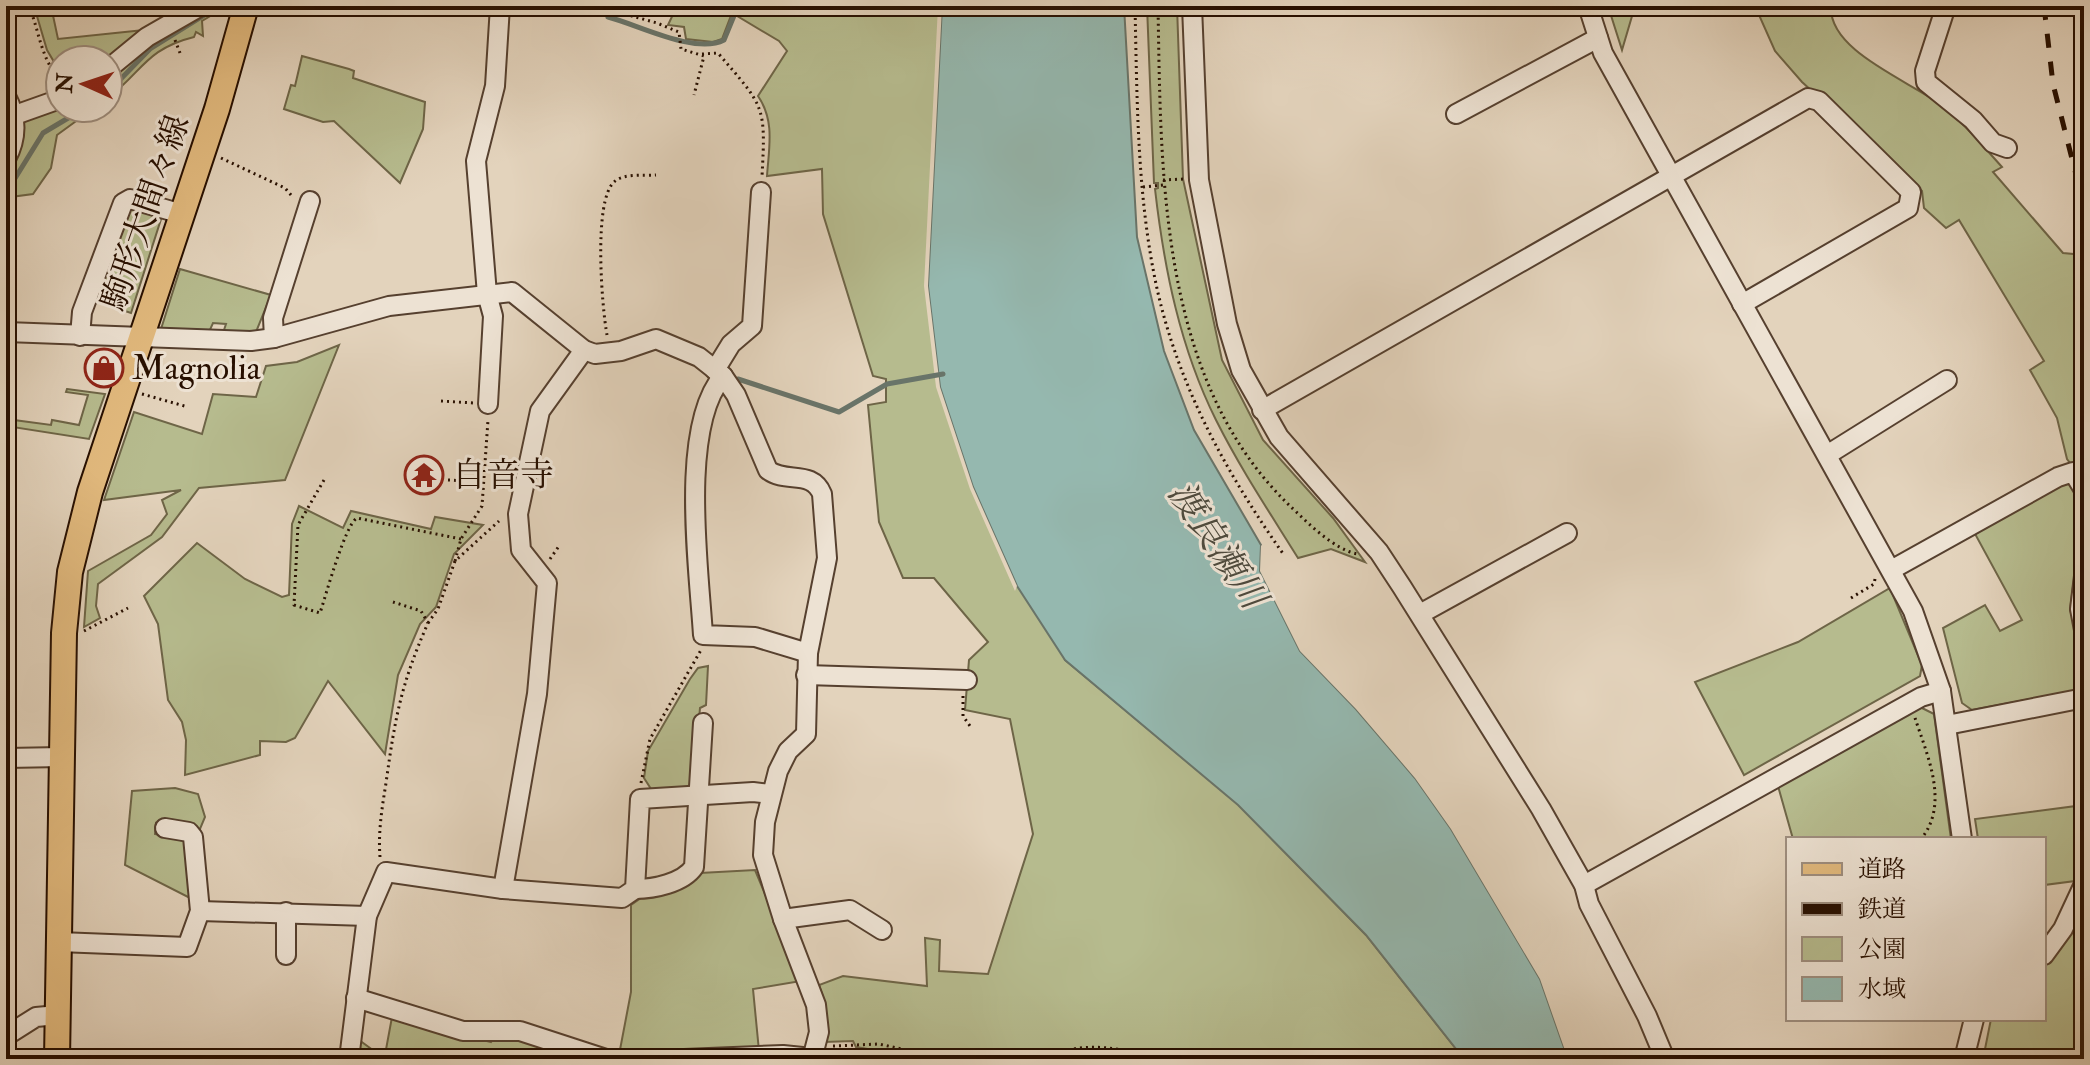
<svg xmlns="http://www.w3.org/2000/svg" width="2090" height="1065" viewBox="0 0 2090 1065" font-family="'IM FELL Double Pica','Noto Serif JP',serif">
<style>
.green{fill:#b6bb8e;stroke:#6e6547;stroke-width:2}
.water{fill:#95b8af;stroke:#697469;stroke-width:2}
.pier{fill:#e3d3bc}
.lines{fill:none;stroke-linecap:round;stroke-linejoin:round}
.stream{stroke:#697469;stroke-width:5}
.minor-casing{stroke:#56402f;stroke-width:22}
.major-casing{stroke:#270f00;stroke-width:28}
.path{stroke:#270f00;stroke-width:3;stroke-dasharray:2 4;stroke-linecap:butt}
.minor{stroke:#ede2d3;stroke-width:18}
.major{stroke:#e2ba7e;stroke-width:24}
.rail{stroke:#270f00;stroke-width:5;stroke-dasharray:14 14;stroke-linecap:butt}
.labels{text-anchor:middle;dominant-baseline:central;stroke-width:6;stroke-linejoin:round;paint-order:stroke}
.street-label{font-size:34px;fill:#270f00;stroke:#ede2d3}
.poi-label{font-size:34px;fill:#270f00;stroke:#ede2d3;text-anchor:start}
.water-label{font-size:36px;font-style:italic;fill:#4e4a3d;stroke:#ede2d3}
</style>
<rect width="100%" height="100%" fill="#e3d3bc"/>
<filter id="stains"><feTurbulence type="fractalNoise" baseFrequency=".0025" numOctaves="4"/><feColorMatrix values="0 0 0 0 .2 0 0 0 0 .09 0 0 0 0 .02 0 0 0 .5 -.17"/></filter>
<radialGradient id="worn" r=".72"><stop offset=".6" stop-color="#630" stop-opacity="0"/><stop offset="1" stop-color="#630" stop-opacity=".3"/></radialGradient>
<!-- green -->
<g class="green">
<path d="M34,6H51L58,39L144,30L206,7L212,15L202,21L203,36L196,32L194,37C146,49 143,71 108,98V60H60V72L47,50Z"/>
<path d="M677,6H942L928,286L1065,660L1238,804L1366,935L1464,1059H927L856,1047L853,1041L824,1042L823,997L819,985L843,976L927,986L925,938L940,940L939,971L988,974L1033,834L1010,719L965,710L969,660L988,642L934,578H903L879,522L868,405L886,402V379L873,376L823,214L822,169L767,176C769,147 775,121 758,96L787,51L779,41L732,13L722,39L713,42L686,39L684,27L668,25Z"/>
<path d="M1147,6H1177L1183,179L1222,360L1263,440L1333,518L1365,562L1331,549L1298,558C1270,513 1240,468 1216,420C1180,348 1164,268 1155,189L1158,188V183H1154Z"/>
<polygon points="1608,6 1635,6 1622,50"/>
<path d="M1755,6H1831C1828,51 1910,81 1941,105C1964,123 1982,145 2002,167L1993,172L2063,253L2084,255V481L2067,459L2057,418L2030,370L2044,361L1959,220L1946,228L1924,208L1922,191L1802,82L1775,51Z"/>
<polygon points="302,56 349,69 354,71 353,78 425,102 423,129 400,183 334,121 323,122 284,109 291,85 295,86"/>
<polygon points="60,108 94,108 57,135 51,168 33,194 11,197 6,211 6,171 12,162 22,123 42,111"/>
<polygon points="128,203 162,216 131,313 92,300"/>
<polygon points="180,269 271,295 256,332 223,333 226,324 213,323 209,332 161,329"/>
<polygon points="339,345 285,480 199,488 162,537 98,584 96,606 100,618 84,627 88,571 151,535 167,514 162,500 181,490 104,500 134,412 202,434 213,394 256,397 266,366 297,362"/>
<polygon points="67,389 105,394 89,439 6,426 6,419 51,425 52,420 79,425 88,395 66,392"/>
<polygon points="2068,479 2079,491 2083,508 2070,610 2084,654 2084,689 1972,710 1962,703 1943,628 1985,605 2000,631 2022,620 1974,532"/>
<polygon points="299,506 343,528 351,511 431,529 435,517 483,525 454,554 436,607 420,624 398,675 385,754 328,681 295,738 286,742 260,741 260,755 185,775 186,740 182,722 168,700 158,624 144,596 197,543 245,579 282,597 289,595 292,524"/>
<polygon points="1890,588 1922,665 1920,676 1744,775 1695,682 1798,642"/>
<polygon points="708,666 706,705 700,708 693,787 653,792 644,778 648,751 690,679 698,668"/>
<polygon points="1920,707 1934,714 1951,839 1793,839 1778,786"/>
<polygon points="175,788 198,794 205,817 200,829 156,823 155,834 184,841 190,898 125,865 132,791"/>
<polygon points="2084,805 2084,857 2075,881 2044,885 2044,839 1978,839 1975,819"/>
<polygon points="755,870 801,981 753,989 759,1051 619,1055 631,992 631,905 641,898 677,887 700,873"/>
<polygon points="2084,903 2084,1043 2077,1059 1983,1059 1991,1019 2044,1019 2044,967"/>
<polygon points="392,1017 491,1042 495,1037 517,1035 551,1048 548,1059 355,1059 359,1040 381,1056 385,1055"/>
</g>
<!-- water -->
<polygon class="water" points="942,6 1124,6 1137,237 1164,351 1194,430 1261,545 1260,571 1300,651 1356,709 1415,778 1451,829 1540,979 1568,1059 1464,1059 1366,935 1238,805 1065,660 1017,586 973,487 940,387 928,286"/>
<!-- pier -->
<g class="pier">
<polygon points="938,6 942,6 928,286 940,387 973,487 1017,586 1015,591 970,489 936,387 924,286"/>
<polygon points="1261,545 1265,548 1264,571 1304,648 1360,706 1418,776 1455,827 1518,931 1544,977 1572,1059 1568,1059 1540,979 1451,829 1415,778 1356,709 1300,651 1260,571"/>
</g>
<g class="lines">
<!-- stream -->
<g class="stream">
<path d="M608,17C639,25 696,55 724,40L738,6"/>
<polyline points="108,92 150,49 219,6"/>
<polyline points="6,193 43,133 85,108"/>
<polyline points="738,379 839,412 887,384 943,374"/>
</g>
<defs>
<g id="minor">
<polyline points="1192,6 1199,180 1227,324 1241,370 1279,437 1379,552 1402,587 1541,809 1584,885 1589,904 1647,1016 1665,1059"/>
<polyline points="1588,6 1603,53 1913,611 1941,691 1962,839"/>
<polyline points="1946,6 1925,71 1926,82 1973,120 1993,143 2007,148"/>
<polyline points="108,69 147,37 201,6"/>
<path d="M6,96C17,117 18,137 6,159"/>
<polyline points="1456,114 1598,38"/>
<polyline points="15,115 60,99"/>
<path d="M6,332L251,341L274,338L389,306L512,292L584,350L595,354L621,351L656,339L699,357L723,376L736,395L768,470C786,484 812,469 822,494L827,558L808,653L806,734L788,751L778,771L765,822L763,855L783,919L816,1005L819,1032L812,1059"/>
<polyline points="80,336 82,312 123,203 130,199 182,214"/>
<polyline points="274,338 273,318 310,201"/>
<polyline points="715,370 731,344 752,326 761,192"/>
<path d="M723,376C679,427 699,569 703,635L755,637L808,653"/>
<polyline points="488,404 493,316 487,294 476,161 495,86 500,6"/>
<polyline points="1262,410 1808,98 1819,101 1911,192 1908,208 1742,304"/>
<polyline points="1827,455 1947,380"/>
<polyline points="1891,570 2058,477 2073,472 2084,490"/>
<polyline points="2084,576 2080,609 2084,630"/>
<polyline points="1420,614 1567,533"/>
<polyline points="806,675 967,680"/>
<polyline points="1947,725 2084,698"/>
<polyline points="6,758 62,757"/>
<polyline points="1584,885 1921,697 1941,691"/>
<polyline points="503,889 537,694 547,583 521,550 518,514 540,411 584,350"/>
<path d="M635,889C654,889 683,883 694,867L703,723"/>
<polyline points="200,911 367,916"/>
<polyline points="783,919 850,910 882,930"/>
<polyline points="59,942 187,947 200,911 193,837 189,832 165,828"/>
<polyline points="286,955 286,912"/>
<polyline points="2044,955 2063,929 2084,884"/>
<polyline points="356,998 463,1031 520,1031 606,1059"/>
<polyline points="6,1036 36,1017 58,1015"/>
<polyline points="349,1059 367,916 386,872 503,889 622,898 635,889 640,799 753,792 771,794"/>
<polyline points="684,1059 783,1055 812,1058"/>
<polyline points="1964,1059 1974,1019"/>
</g>
<polyline id="major" points="57,1059 64,633 70,572 90,492 217,109 246,6"/>
</defs>
<!-- minor casing -->
<use href="#minor" class="minor-casing"/>
<!-- major casing -->
<use href="#major" class="major-casing"/>
<!-- path -->
<g class="path">
<path d="M29,6C39,30 41,60 60,79"/>
<polyline points="596,6 657,23 679,32 681,49 704,56 694,95"/>
<path d="M1135,6C1137,95 1137,187 1154,274C1174,378 1224,470 1284,555"/>
<path d="M1158,6C1161,175 1159,379 1289,505C1307,522 1334,550 1358,554"/>
<polyline points="175,40 180,53"/>
<path d="M702,54L718,53C764,107 766,104 762,176"/>
<polyline points="221,158 285,188 291,195"/>
<polyline points="1163,180 1184,179"/>
<polyline points="1143,187 1163,185"/>
<path d="M607,335C602,308 593,201 614,182C623,173 644,176 656,175"/>
<polyline points="142,394 188,407"/>
<polyline points="441,401 473,403"/>
<path d="M324,480L298,525L294,605L320,613C326,595 345,525 357,518L461,539"/>
<polyline points="448,480 484,482"/>
<polyline points="550,559 559,546"/>
<polyline points="455,561 461,539 482,506 488,420"/>
<polyline points="1851,598 1874,584 1875,579"/>
<polyline points="428,623 438,609 455,561 499,521"/>
<polyline points="84,631 128,608"/>
<polyline points="963,696 963,716 970,726"/>
<path d="M1915,718C1927,755 1950,804 1921,839"/>
<polyline points="641,783 650,739 701,650"/>
<path d="M380,857C378,832 382,808 386,783C395,718 401,684 428,623L421,611L393,602"/>
<polyline points="833,1046 879,1044 929,1055"/>
<path d="M1046,1059C1074,1041 1123,1046 1151,1059"/>
</g>
<!-- minor -->
<use href="#minor" class="minor"/>
<!-- major -->
<use href="#major" class="major"/>
<!-- rail -->
<polyline class="rail" points="2044,6 2053,84 2084,206"/>
</g>
<!-- icons -->
<defs>
<symbol id="shop-ring" viewBox="-11 -11 22 22"><circle r="9.5" fill="#ede2d3" stroke="#8f2418" stroke-width="1.5"/><path d="M-5-2.5h2.3a2.7 3.5 0 0 1 5.4 0H5L5.5 6h-11ZM-1.5-2.5h3a1.5 2.3 0 0 0-3 0Z" fill="#8f2418"/></symbol>
<symbol id="temple-ring" viewBox="-11 -11 22 22"><circle r="9.5" fill="#ede2d3" stroke="#8f2418" stroke-width="1.5"/><path d="M0-6L5-2H3V0L6.5 2.5H4V6H1.5V3h-3V6H-4V2.5H-6.5L-3 0V-2H-5Z" fill="#8f2418"/></symbol>
</defs>
<g fill-rule="evenodd">
<use href="#shop-ring" x="82" y="346" width="44" height="44"/>
<use href="#temple-ring" x="402" y="453" width="44" height="44"/>
</g>
<g class="labels">
<!-- street labels -->
<g class="street-label">
<text transform="translate(146 213) rotate(-71)">駒形大間々線</text>
</g>
<!-- poi labels -->
<g class="poi-label">
<text x="132" y="368">Magnolia</text>
<text x="452" y="475">自音寺</text>
</g>
<!-- water labels -->
<g class="water-label">
<text transform="translate(1217 545) rotate(56)">渡良瀬川</text>
</g>
</g>
<!-- margin -->
<rect width="2090" height="1065" fill="none" stroke="#e3d3bc" stroke-width="32"/>
<rect x="8" y="8" width="2074" height="1049" fill="none" stroke="#270f00" stroke-width="4"/>
<rect x="16" y="16" width="2058" height="1033" fill="none" stroke="#270f00" stroke-width="2"/>
<!-- legend -->
<rect x="1786" y="837" width="260" height="184" fill="#ede2d3" stroke="#9e8e7f" stroke-width="2"/>
<rect x="1802" y="863" width="40" height="12" fill="#e2ba7e" stroke="#9e8e7f" stroke-width="2"/>
<text x="1858" y="877" font-size="24" fill="#270f00">道路</text>
<rect x="1802" y="903" width="40" height="12" fill="#270f00" stroke="#9e8e7f" stroke-width="2"/>
<text x="1858" y="917" font-size="24" fill="#270f00">鉄道</text>
<rect x="1802" y="937" width="40" height="24" fill="#b6bb8e" stroke="#9e8e7f" stroke-width="2"/>
<text x="1858" y="957" font-size="24" fill="#270f00">公園</text>
<rect x="1802" y="977" width="40" height="24" fill="#95b8af" stroke="#9e8e7f" stroke-width="2"/>
<text x="1858" y="997" font-size="24" fill="#270f00">水域</text>
<!-- north arrow -->
<g transform="translate(84 84) rotate(273)"><circle r="38" fill="#ede2d3" stroke="#9e8e7f" stroke-width="2"/>
<path d="M0-6L14 30L0 20L-14 30Z" fill="#8f2418"/>
<text y="-12" font-size="22" font-weight="bold" text-anchor="middle" fill="#270f00">N</text>
</g>
<rect width="100%" height="100%" filter="url(#stains)"/>
<rect width="100%" height="100%" fill="url(#worn)"/>
</svg>
